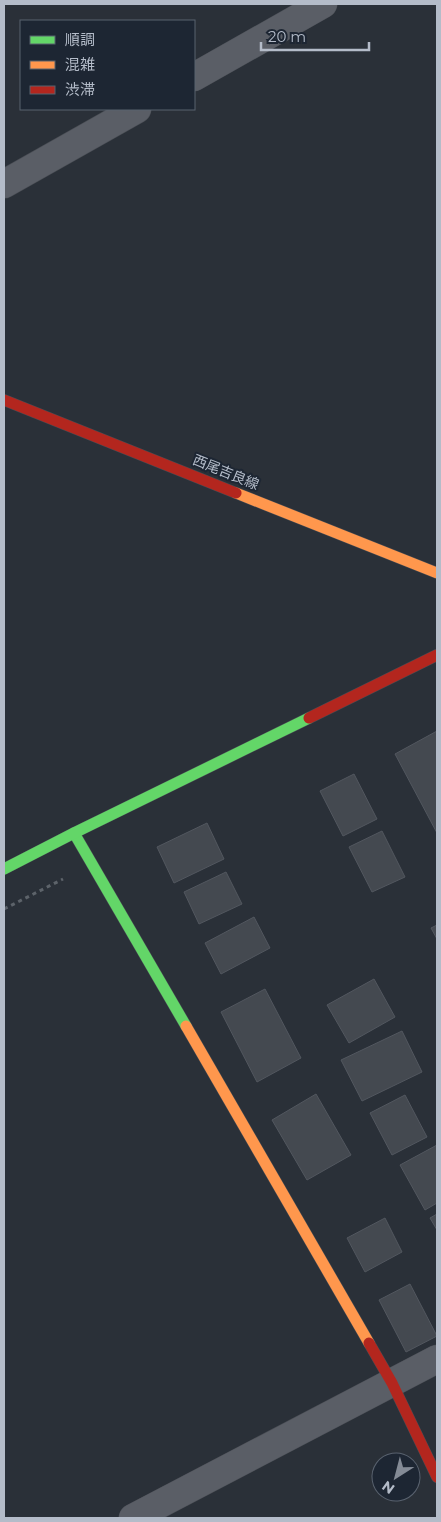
<svg xmlns="http://www.w3.org/2000/svg" width="441" height="1522" viewBox="0 0 441 1522" font-family="Montserrat,'Noto Sans JP',sans-serif">
<style>
.building{fill:#444950;stroke:#52575f}
.lines{fill:none;stroke-linecap:round;stroke-linejoin:round}
.street-casing{stroke:#484c53;stroke-width:29}
.fast-casing{stroke:#484c53;stroke-width:12}
.slow-casing{stroke:#484c53;stroke-width:12}
.jam-casing{stroke:#484c53;stroke-width:12}
.path{stroke:#5d636a;stroke-width:3;stroke-dasharray:4 4;stroke-linecap:butt}
.street{stroke:#5a5e66;stroke-width:28}
.fast{stroke:#63d668;stroke-width:11}
.slow{stroke:#ff974d;stroke-width:11}
.jam{stroke:#b3261e;stroke-width:11}
.labels{text-anchor:middle;dominant-baseline:central;stroke-width:4;stroke-linejoin:round;paint-order:stroke}
.street-label{font-size:14px;fill:#b4bcc9;stroke:#1d2633}
</style>
<rect width="100%" height="100%" fill="#2a3038"/>
<!-- building -->
<g class="building">
<polygon points="437,731 437,833 395,754"/>
<polygon points="354,774 377,819 343,836 320,791"/>
<polygon points="207,823 224,859 174,883 157,847"/>
<polygon points="382,831 405,877 372,892 349,847"/>
<polygon points="226,872 242,904 199,924 184,892"/>
<polygon points="254,917 270,948 221,974 205,943"/>
<polygon points="437,925 437,939 431,928"/>
<polygon points="374,979 395,1017 349,1043 327,1005"/>
<polygon points="265,989 301,1058 257,1082 221,1012"/>
<polygon points="402,1031 422,1072 362,1101 341,1060"/>
<polygon points="316,1094 351,1155 307,1180 272,1120"/>
<polygon points="405,1095 427,1137 392,1155 370,1113"/>
<polygon points="437,1145 437,1203 425,1210 400,1165"/>
<polygon points="437,1214 437,1230 430,1218"/>
<polygon points="385,1218 402,1252 365,1272 347,1238"/>
<polygon points="410,1284 437,1336 406,1352 379,1300"/>
</g>
<g class="lines">
<defs>
<g id="street">
<polyline points="194,77 323,4"/>
<polyline points="4,184 137,109"/>
<polyline points="133,1518 437,1359"/>
</g>
<g id="fast">
<polyline points="74,833 186,1026"/>
<polyline points="4,869 74,833 309,718"/>
</g>
<g id="slow">
<polyline points="236,493 437,573"/>
<polyline points="186,1026 369,1343"/>
</g>
<g id="jam">
<polyline points="4,400 236,493"/>
<polyline points="309,718 437,655"/>
<polyline points="369,1343 392,1383 437,1477"/>
</g>
</defs>
<!-- street casing -->
<use href="#street" class="street-casing"/>
<!-- fast casing -->
<use href="#fast" class="fast-casing"/>
<!-- slow casing -->
<use href="#slow" class="slow-casing"/>
<!-- jam casing -->
<use href="#jam" class="jam-casing"/>
<!-- path -->
<polyline class="path" points="4,909 63,879"/>
<!-- street -->
<use href="#street" class="street"/>
<!-- fast -->
<use href="#fast" class="fast"/>
<!-- slow -->
<use href="#slow" class="slow"/>
<!-- jam -->
<use href="#jam" class="jam"/>
</g>
<g class="labels">
<!-- street labels -->
<g class="street-label">
<text transform="translate(226 472) rotate(22)">西尾吉良線</text>
</g>
</g>
<!-- border -->
<rect width="441" height="1522" fill="none" stroke="#b4bcc9" stroke-width="10"/>
<!-- legend -->
<rect x="20" y="20" width="175" height="90" fill="#1d2633" stroke="#59626f"/>
<rect x="30" y="36" width="25" height="8" fill="#63d668" stroke="#59626f"/>
<text x="65" y="45" font-size="15" fill="#b4bcc9">順調</text>
<rect x="30" y="61" width="25" height="8" fill="#ff974d" stroke="#59626f"/>
<text x="65" y="70" font-size="15" fill="#b4bcc9">混雑</text>
<rect x="30" y="86" width="25" height="8" fill="#b3261e" stroke="#59626f"/>
<text x="65" y="95" font-size="15" fill="#b4bcc9">渋滞</text>
<!-- north arrow -->
<g transform="translate(396 1477) rotate(216)"><circle r="24" fill="#1d2633" stroke="#59626f"/>
<path d="M0-4L9 19L0 12L-9 19Z" fill="#848b96"/>
<text y="-8" font-size="14" font-weight="bold" text-anchor="middle" fill="#b4bcc9">N</text>
</g>
<!-- scale -->
<path d="M261 42v8h108v-8" fill="none" stroke="#b4bcc9" stroke-width="2.5"/>
<text x="268" y="42" font-size="15" fill="#b4bcc9" stroke="#1d2633" stroke-width="4" paint-order="stroke">20 m</text>
</svg>
